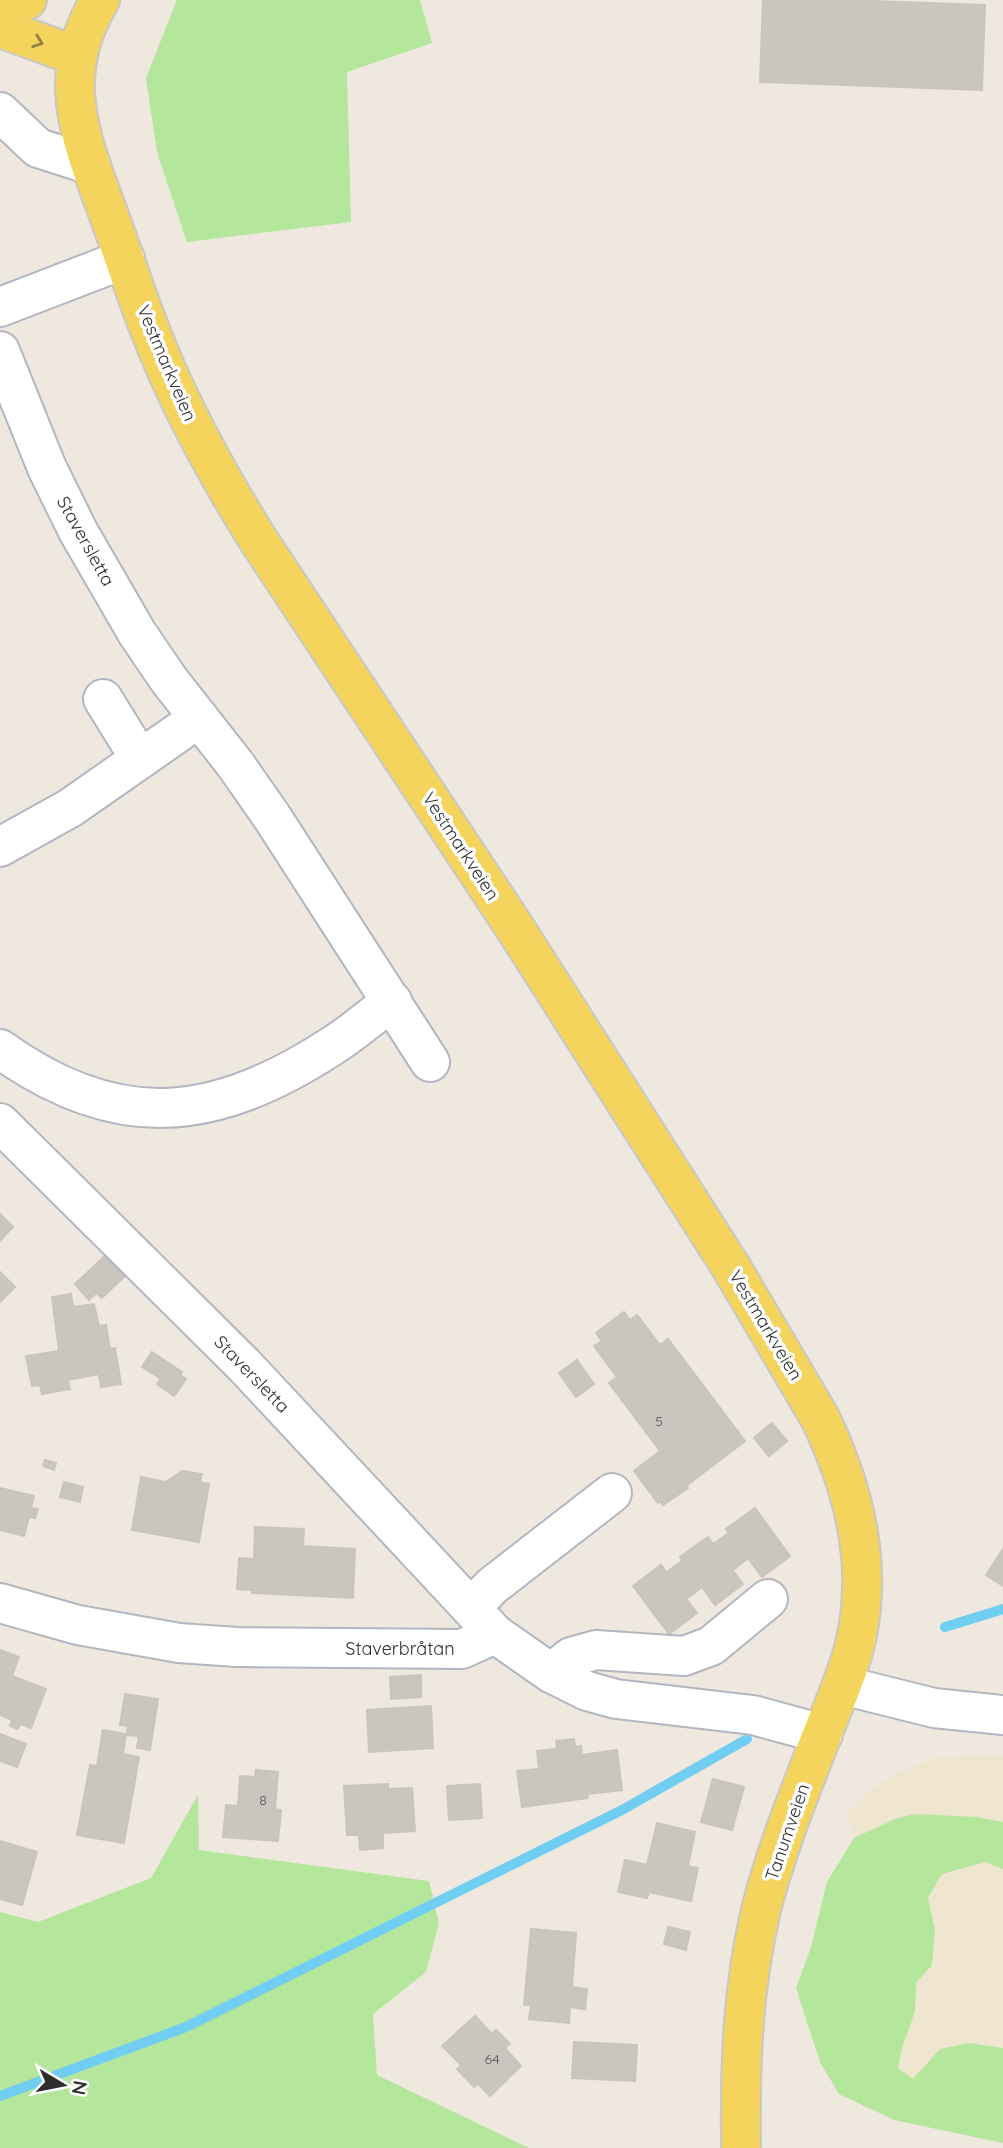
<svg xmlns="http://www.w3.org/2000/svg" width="1003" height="2148" viewBox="0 0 1003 2148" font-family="Quicksand,sans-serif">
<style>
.education{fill:#f0e6cf}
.green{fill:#b4e69b}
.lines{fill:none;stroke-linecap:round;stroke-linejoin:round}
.stream{stroke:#71cef2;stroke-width:10}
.building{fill:#cac5bf;stroke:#cbc4b9;stroke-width:2}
.minor-casing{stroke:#b3b6c1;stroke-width:42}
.major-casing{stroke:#c8c8c8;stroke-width:42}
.minor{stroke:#fff;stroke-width:38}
.major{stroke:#f5d45e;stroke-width:38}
.oneway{stroke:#918046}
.labels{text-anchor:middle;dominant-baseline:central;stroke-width:7;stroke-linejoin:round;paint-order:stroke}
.number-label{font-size:14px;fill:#545352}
.street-label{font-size:18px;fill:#2d2d2d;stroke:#fff}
</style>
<rect width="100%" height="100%" fill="#efe8df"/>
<!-- education -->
<g class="education">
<polygon points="1003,1755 1003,1822 977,1817 916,1814 897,1818 854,1838 847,1813 877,1786 900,1771 938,1757"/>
<polygon points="985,1862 1003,1869 1003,2048 970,2043 913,2079 898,2069 902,2048 915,2012 916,1983 932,1965 935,1930 928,1899 942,1874"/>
</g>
<!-- green -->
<g class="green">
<polygon points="177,0 420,0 432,43 347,72 351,222 187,242 157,152 146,78"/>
<polygon points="198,1795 199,1850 429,1881 439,1923 426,1972 373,2014 377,2075 529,2148 0,2148 0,1912 38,1922 151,1878"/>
<polygon points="916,1814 977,1817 1003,1822 1003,1869 985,1862 942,1874 928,1898 935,1930 932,1965 916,1983 915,2012 902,2048 898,2068 913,2079 940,2049 970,2043 1003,2048 1003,2143 894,2120 839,2094 820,2062 796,1988 811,1947 827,1882 854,1838 897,1818"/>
</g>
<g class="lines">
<!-- stream -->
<g class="stream">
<polyline points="945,1627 1003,1609"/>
<polyline points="0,2096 186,2027 622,1810 747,1739"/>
</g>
</g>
<!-- building -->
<g class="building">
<polygon points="763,0 844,0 985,5 982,90 760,82"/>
<polygon points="0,1214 13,1227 0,1241"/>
<polygon points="107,1254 126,1275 102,1298 96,1293 89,1300 75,1284"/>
<polygon points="0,1272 15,1287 0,1302"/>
<polygon points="71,1294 73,1307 94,1304 99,1326 106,1325 110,1349 115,1348 121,1384 101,1387 99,1374 68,1380 70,1389 42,1394 40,1385 32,1386 26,1356 59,1351 52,1297"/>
<polygon points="624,1312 630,1320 637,1315 660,1345 668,1339 745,1441 686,1486 688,1488 663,1505 661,1501 658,1503 634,1471 660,1451 609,1383 617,1377 594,1346 602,1341 596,1333"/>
<polygon points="152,1352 182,1372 180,1375 186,1379 174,1396 157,1384 161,1379 142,1367"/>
<polygon points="577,1360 594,1384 576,1397 559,1373"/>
<polygon points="772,1423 787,1441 769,1456 754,1438"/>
<polygon points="45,1460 56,1463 54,1470 43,1466"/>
<polygon points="182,1471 202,1474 200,1482 209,1484 199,1542 132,1530 141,1477 166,1482"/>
<polygon points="64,1482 83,1487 80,1502 60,1497"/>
<polygon points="0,1488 34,1496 31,1508 38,1509 35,1518 29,1517 24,1536 0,1530"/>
<polygon points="755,1508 790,1556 762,1577 748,1558 733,1570 713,1544 729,1533 726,1529"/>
<polygon points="255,1527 304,1529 303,1546 355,1549 353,1598 252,1593 252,1590 237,1589 239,1558 254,1559"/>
<polygon points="708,1537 743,1584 715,1605 702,1587 686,1599 667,1572 682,1561 680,1557"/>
<polygon points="1003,1549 1003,1586 986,1575"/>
<polygon points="661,1565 697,1613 669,1634 633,1586"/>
<polygon points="0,1650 19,1657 12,1676 46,1689 31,1728 20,1724 18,1729 10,1726 12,1720 0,1715"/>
<polygon points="421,1675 421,1697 391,1699 390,1677"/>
<polygon points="125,1694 158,1699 150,1750 137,1748 139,1736 126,1735 128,1726 120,1725"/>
<polygon points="431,1706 433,1748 369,1752 367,1710"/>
<polygon points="103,1730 126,1734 123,1754 139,1757 124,1843 77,1835 90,1765 97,1766"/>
<polygon points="0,1734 26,1744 17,1767 0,1761"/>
<polygon points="574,1739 575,1747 581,1746 582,1755 617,1750 622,1790 587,1794 588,1798 522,1807 517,1771 539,1769 537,1751 557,1749 556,1741"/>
<polygon points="256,1770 278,1772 275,1809 281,1810 278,1841 223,1837 226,1805 238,1806 240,1776 255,1777"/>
<polygon points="713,1779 744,1787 732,1830 701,1822"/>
<polygon points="388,1784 388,1789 412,1788 415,1831 383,1833 383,1848 360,1850 359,1835 347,1835 344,1786"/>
<polygon points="480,1784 482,1818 449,1820 447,1786"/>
<polygon points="657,1823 695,1832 688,1866 698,1868 691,1901 649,1892 647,1898 618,1892 625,1860 647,1865"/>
<polygon points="0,1841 37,1852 22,1905 0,1899"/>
<polygon points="668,1927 690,1932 686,1950 664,1944"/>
<polygon points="531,1929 576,1933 572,1987 587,1989 585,2009 570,2007 569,2023 529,2019 531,2005 524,2005"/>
<polygon points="475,2016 492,2034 496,2030 510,2044 505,2048 521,2066 490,2096 478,2084 474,2087 457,2069 461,2065 442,2046"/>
<polygon points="574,2042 637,2045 635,2081 572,2078"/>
</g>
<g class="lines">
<defs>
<g id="minor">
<polyline points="0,112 38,148 91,165"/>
<polyline points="0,307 125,259"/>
<polyline points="0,351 47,468 78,531 137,633 169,680 235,764 272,817 430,1062"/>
<polyline points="103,699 140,759"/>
<polyline points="0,847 70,808 199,718"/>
<path d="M0,1049C117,1133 214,1123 332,1046C353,1033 372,1016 392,1001"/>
<polyline points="0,1123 244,1365 495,1634 551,1673 587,1691 616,1699 753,1715 823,1734"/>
<polyline points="0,1603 78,1625 179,1643 237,1647 462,1649 495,1634"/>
<polyline points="471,1608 492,1586 612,1493"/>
<polyline points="551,1673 571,1657 596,1650 684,1656 711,1646 768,1599"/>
<polyline points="842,1685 934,1708 1003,1715"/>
</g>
<g id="major">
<path d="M100,0C83,29 74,57 75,91C77,137 97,181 112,224C125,259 136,295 150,330C178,403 216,472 257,538L515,928L731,1267L820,1418C851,1482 870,1553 859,1624C853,1663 836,1699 822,1735C800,1792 776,1850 761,1910C742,1991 740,2065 741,2148"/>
<polyline points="0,4 27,0"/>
<polyline points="0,28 77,56"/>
</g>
</defs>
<!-- minor casing -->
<use href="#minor" class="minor-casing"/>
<!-- major casing -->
<use href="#major" class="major-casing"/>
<!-- minor -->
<use href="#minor" class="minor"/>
<!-- major -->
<use href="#major" class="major"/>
</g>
<!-- one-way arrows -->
<defs><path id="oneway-chevron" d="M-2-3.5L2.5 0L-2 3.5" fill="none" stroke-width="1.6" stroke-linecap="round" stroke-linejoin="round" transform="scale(1.75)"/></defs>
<use class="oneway" href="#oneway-chevron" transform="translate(38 42) rotate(20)"/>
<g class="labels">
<!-- number labels -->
<g class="number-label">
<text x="659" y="1421">5</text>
<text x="263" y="1800">8</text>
<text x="492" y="2059">64</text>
</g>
<!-- street labels -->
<g class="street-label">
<text transform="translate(167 363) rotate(67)">Vestmarkveien</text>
<text transform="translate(86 541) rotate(61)">Staversletta</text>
<text transform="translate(461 846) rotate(57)">Vestmarkveien</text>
<text transform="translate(766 1325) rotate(59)">Vestmarkveien</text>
<text transform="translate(252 1374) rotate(46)">Staversletta</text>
<text x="400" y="1648">Staverbråtan</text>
<text transform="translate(787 1832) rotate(-71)">Tanumveien</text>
</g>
</g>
<!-- north arrow -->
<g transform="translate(63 2085) rotate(100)" stroke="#ffffff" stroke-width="5" paint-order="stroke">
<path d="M0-5L12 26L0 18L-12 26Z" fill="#2d2d2d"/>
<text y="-10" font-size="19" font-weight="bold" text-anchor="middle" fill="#2d2d2d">N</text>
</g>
</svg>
